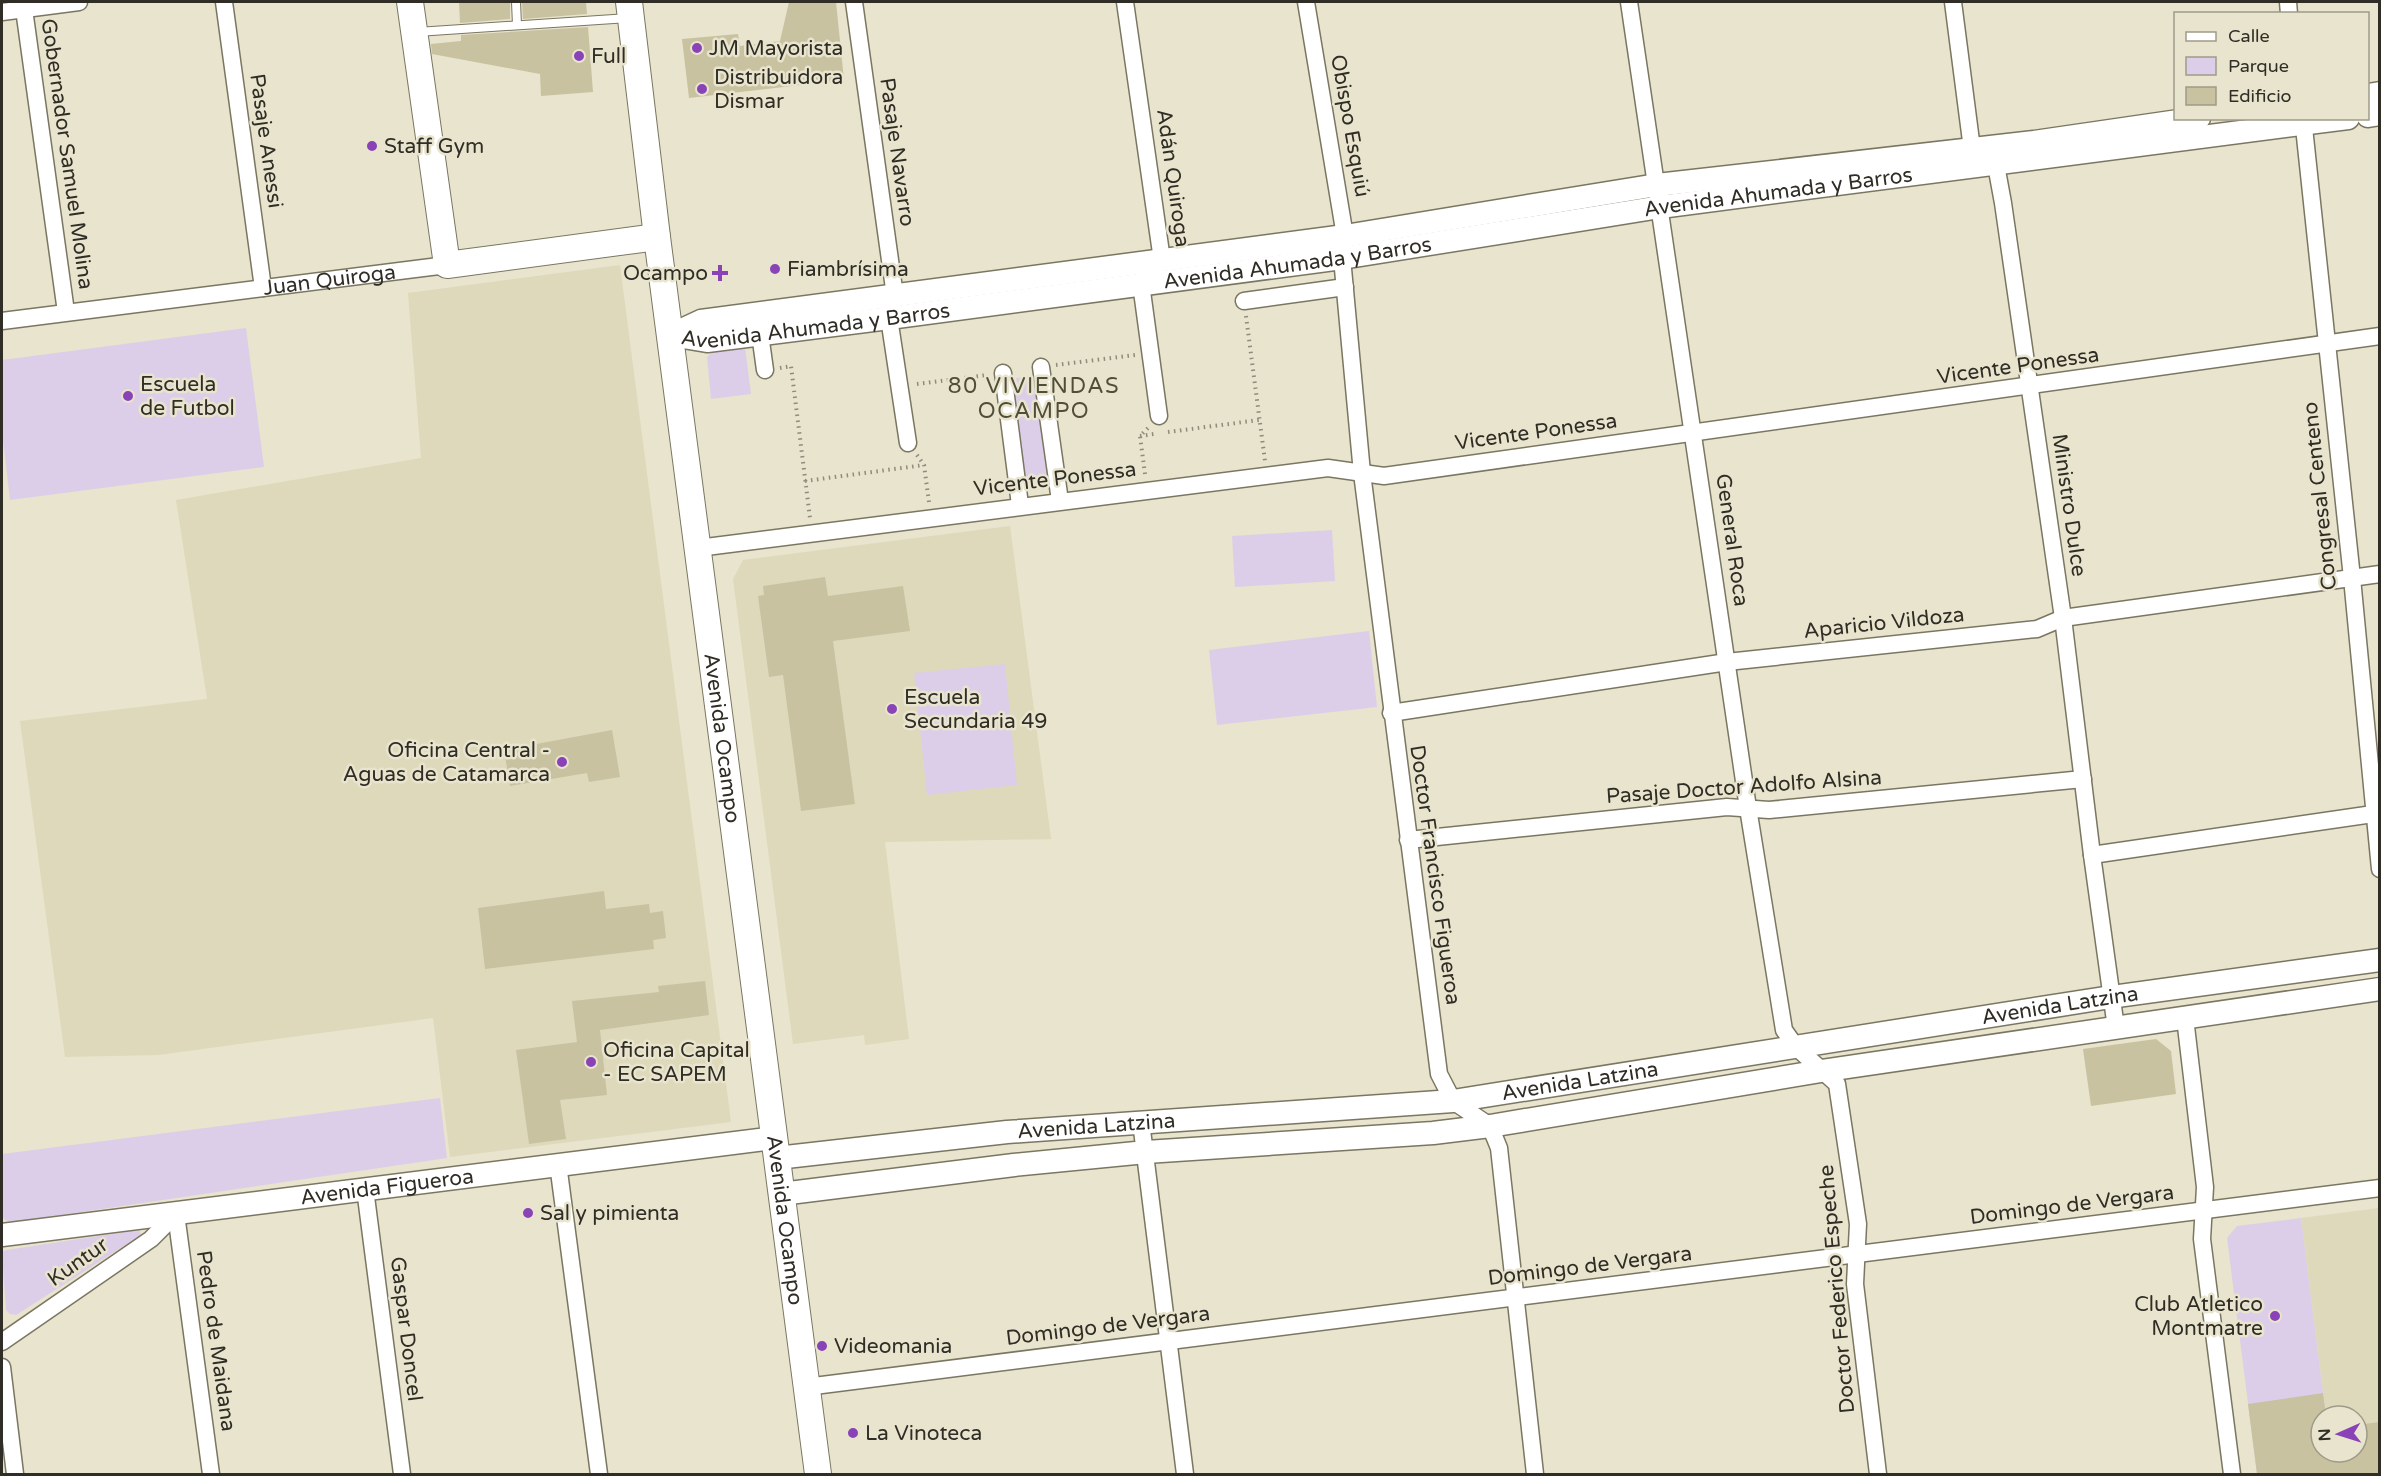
<svg xmlns="http://www.w3.org/2000/svg" width="2381" height="1476" viewBox="0 0 2381 1476" font-family="'Varela Round',sans-serif">
<style>
.built{fill:#ded9bb}
.green{fill:#dccee9}
.building{fill:#c8c2a0}
.lines{fill:none;stroke-linecap:round;stroke-linejoin:round}
.lane-casing{stroke:#7a7661;stroke-width:10}
.street-casing{stroke:#7a7661;stroke-width:19}
.secondary-casing{stroke:#7a7661;stroke-width:25}
.primary-casing{stroke:#7a7661;stroke-width:28}
.path{stroke:#8f8c7c;stroke-width:4;stroke-dasharray:1.5 4.5;stroke-linecap:butt}
.lane{stroke:#fff;stroke-width:8}
.street{stroke:#fff;stroke-width:16}
.secondary{stroke:#fff;stroke-width:22}
.primary{stroke:#fff;stroke-width:26}
.poi-dot{fill:#8943b6;stroke:#e8e4cd;stroke-width:2}
.labels{text-anchor:middle;dominant-baseline:central;stroke-width:5;stroke-linejoin:round;paint-order:stroke}
.poi-label{font-size:21px;fill:#2f2d25;stroke:#e8e4cd;text-anchor:start}
.street-label{font-size:21px;fill:#2f2d25;stroke:#e8e4cd}
.neighbourhood-label{font-size:22px;letter-spacing:1.5px;fill:#504d39;stroke:#e8e4cd}
</style>
<rect width="100%" height="100%" fill="#e8e4cd"/>
<!-- built -->
<g class="built">
<polygon points="620,265 731,1122 450,1157 433,1018 158,1055 65,1057 20,721 207,699 176,500 421,458 408,293"/>
<polygon points="1010,526 1051,839 885,842 909,1039 865,1045 864,1035 793,1044 733,579 743,560"/>
<polygon points="2379,1208 2379,1474 2333,1474 2331,1452 2357,1452 2357,1416 2326,1416 2301,1218"/>
</g>
<!-- green -->
<g class="green">
<polygon points="246,328 264,467 10,500 2,432 2,360"/>
<polygon points="745,347 751,394 711,399 707,357 714,351"/>
<polygon points="1034,375 1049,486 1027,489 1012,379"/>
<polygon points="1332,530 1335,581 1235,587 1232,536"/>
<polygon points="1369,631 1377,707 1217,725 1209,650"/>
<polygon points="1005,664 1017,785 927,795 914,673"/>
<polygon points="440,1098 447,1158 14,1222 5,1220 2,1216 2,1154"/>
<polygon points="2301,1218 2326,1416 2321,1416 2321,1452 2331,1452 2333,1474 2257,1474 2227,1238 2237,1226"/>
<polygon points="139,1230 141,1235 16,1315 10,1314 6,1310 2,1252 6,1250"/>
</g>
<!-- building -->
<g class="building">
<polygon points="459,2 510,2 510,19 460,23"/>
<polygon points="522,2 586,2 587,14 523,19"/>
<polygon points="789,2 836,2 844,80 689,98 682,39 738,34 740,46 780,41"/>
<polygon points="588,27 593,92 541,96 540,74 432,54 431,44 461,41 461,35"/>
<polygon points="825,577 828,596 903,586 910,631 833,641 855,804 801,811 783,675 769,677 758,596 764,595 763,586"/>
<polygon points="612,730 620,777 589,782 587,773 510,786 504,750"/>
<polygon points="604,891 606,909 649,904 650,913 663,911 666,938 653,940 654,949 485,969 478,908"/>
<polygon points="705,981 709,1015 600,1030 607,1095 560,1100 566,1139 529,1144 516,1050 577,1042 572,1001 659,992 658,986"/>
<polygon points="2156,1039 2171,1051 2176,1094 2091,1106 2083,1049"/>
<polygon points="2323,1393 2326,1416 2321,1416 2321,1452 2357,1452 2357,1425 2379,1422 2379,1474 2257,1474 2248,1404"/>
</g>
<g class="lines">
<defs>
<g id="lane">
<polyline points="516,2 517,25"/>
<polyline points="417,32 629,18"/>
</g>
<g id="street">
<polyline points="23,2 66,312"/>
<polyline points="224,2 263,288"/>
<polyline points="854,2 895,296 889,318 908,443"/>
<polyline points="1125,2 1162,260 1141,284 1159,416"/>
<polyline points="1306,2 1345,236 1342,258 1362,473 1439,1074 1453,1101 1490,1126 1499,1148 1535,1474"/>
<polyline points="1629,2 1748,808 1784,1030 1796,1047 1837,1084 1858,1224 1855,1284 1878,1474"/>
<polyline points="1953,2 1972,149 1996,165 2003,203 2063,618 2092,855 2116,1028"/>
<polyline points="2288,2 2289,14"/>
<polyline points="2,12 79,2"/>
<polyline points="2303,118 2352,578 2380,869"/>
<polyline points="1244,301 1345,287"/>
<path id="s1" d="M2,321L447,265"/>
<polyline points="760,334 765,370"/>
<polyline points="1041,367 1060,501"/>
<polyline points="1003,373 1020,505"/>
<polyline points="698,548 1328,468 1384,476 2380,336"/>
<polyline points="1391,713 1727,662 2037,629 2063,618 2380,574"/>
<polyline points="1408,840 1727,807 1769,810 2083,779"/>
<polyline points="2092,855 2380,813"/>
<polyline points="2185,1018 2205,1187 2202,1239 2232,1474"/>
<polyline points="1141,1122 1185,1474"/>
<polyline points="558,1164 599,1474"/>
<polyline points="365,1189 402,1474"/>
<polyline points="176,1214 211,1474"/>
<polyline points="2,1342 151,1239 176,1214"/>
<polyline points="2,1367 15,1474"/>
<polyline points="806,1387 2380,1188"/>
</g>
<g id="secondary">
<polyline points="2368,95 2380,93"/>
<polyline points="2368,116 2380,114"/>
<path id="s2" d="M671,335L707,341L889,318L1342,258L1660,207L2348,118"/>
<polyline points="671,335 701,321 1345,236 1657,185 2034,142 2199,118"/>
<path id="s3" d="M777,1158L1007,1132L1453,1101L2111,997L2380,960"/>
<polyline points="781,1194 1014,1165 1146,1152 1433,1133 1490,1126 1821,1071 2380,989"/>
<path id="s4" d="M2,1235L774,1138"/>
</g>
<g id="primary">
<polyline points="410,2 447,265 657,237"/>
<path id="s5" d="M629,2L657,237L818,1474"/>
</g>
</defs>
<!-- lane casing -->
<use href="#lane" class="lane-casing"/>
<!-- street casing -->
<use href="#street" class="street-casing"/>
<!-- secondary casing -->
<use href="#secondary" class="secondary-casing"/>
<!-- primary casing -->
<use href="#primary" class="primary-casing"/>
<!-- path -->
<g class="path">
<polyline points="1246,316 1265,461"/>
<polyline points="1056,365 1135,355"/>
<polyline points="780,368 791,366 810,518"/>
<polyline points="917,384 987,375"/>
<polyline points="1168,432 1259,420"/>
<polyline points="1140,436 1154,434"/>
<polyline points="917,455 924,465 929,502"/>
<polyline points="1145,474 1140,436 1148,428"/>
<polyline points="805,481 924,465"/>
</g>
<!-- lane -->
<use href="#lane" class="lane"/>
<!-- street -->
<use href="#street" class="street"/>
<!-- secondary -->
<use href="#secondary" class="secondary"/>
<!-- primary -->
<use href="#primary" class="primary"/>
</g>
<!-- markers -->
<g class="poi-dot">
<circle cx="697" cy="48" r="6"/>
<circle cx="579" cy="56" r="6"/>
<circle cx="702" cy="89" r="6"/>
<circle cx="372" cy="146" r="6"/>
<circle cx="775" cy="269" r="6"/>
<path d="M717 264h6v6h6v6h-6v6h-6v-6h-6v-6h6z"/>
<circle cx="128" cy="396" r="6"/>
<circle cx="892" cy="709" r="6"/>
<circle cx="562" cy="762" r="6"/>
<circle cx="591" cy="1062" r="6"/>
<circle cx="528" cy="1213" r="6"/>
<circle cx="2275" cy="1316" r="6"/>
<circle cx="822" cy="1346" r="6"/>
<circle cx="853" cy="1433" r="6"/>
</g>
<g class="labels">
<!-- poi labels -->
<g class="poi-label">
<text x="709" y="48">JM Mayorista</text>
<text x="591" y="56">Full</text>
<text x="714" y="77">Distribuidora<tspan x="714" dy="24">Dismar</tspan></text>
<text x="384" y="146">Staff Gym</text>
<text x="787" y="269">Fiambrísima</text>
<text x="708" y="273" text-anchor="end">Ocampo</text>
<text x="140" y="384">Escuela<tspan x="140" dy="24">de Futbol</tspan></text>
<text x="904" y="697">Escuela<tspan x="904" dy="24">Secundaria 49</tspan></text>
<text x="550" y="750" text-anchor="end">Oficina Central -<tspan x="550" dy="24">Aguas de Catamarca</tspan></text>
<text x="603" y="1050">Oficina Capital<tspan x="603" dy="24">- EC SAPEM</tspan></text>
<text x="540" y="1213">Sal y pimienta</text>
<text x="2263" y="1304" text-anchor="end">Club Atletico<tspan x="2263" dy="24">Montmatre</tspan></text>
<text x="834" y="1346">Videomania</text>
<text x="865" y="1433">La Vinoteca</text>
</g>
<!-- street labels -->
<g class="street-label">
<text transform="translate(1350 126) rotate(80)">Obispo Esquiú</text>
<text transform="translate(266 141) rotate(82)">Pasaje Anessi</text>
<text transform="translate(897 152) rotate(82)">Pasaje Navarro</text>
<text transform="translate(67 154) rotate(82)">Gobernador Samuel Molina</text>
<text transform="translate(1173 178) rotate(82)">Adán Quiroga</text>
<text stroke="none"><textPath href="#s2" startOffset="1118">Avenida Ahumada y Barros</textPath></text>
<text stroke="none"><textPath href="#s2" startOffset="632">Avenida Ahumada y Barros</textPath></text>
<text stroke="none"><textPath href="#s1" startOffset="330">Juan Quiroga</textPath></text>
<text stroke="none"><textPath href="#s2" startOffset="146">Avenida Ahumada y Barros</textPath></text>
<text transform="translate(2018 366) rotate(-8)">Vicente Ponessa</text>
<text transform="translate(1536 432) rotate(-8)">Vicente Ponessa</text>
<text transform="translate(1055 479) rotate(-7)">Vicente Ponessa</text>
<text transform="translate(2320 496) rotate(-96)">Congresal Centeno</text>
<text transform="translate(2069 505) rotate(82)">Ministro Dulce</text>
<text transform="translate(1732 540) rotate(82)">General Roca</text>
<text transform="translate(1884 623) rotate(-6)">Aparicio Vildoza</text>
<text stroke="none"><textPath href="#s5" startOffset="742">Avenida Ocampo</textPath></text>
<text transform="translate(1744 787) rotate(-4)">Pasaje Doctor Adolfo Alsina</text>
<text transform="translate(1435 875) rotate(82)">Doctor Francisco Figueroa</text>
<text stroke="none"><textPath href="#s3" startOffset="1293">Avenida Latzina</textPath></text>
<text stroke="none"><textPath href="#s3" startOffset="807">Avenida Latzina</textPath></text>
<text stroke="none"><textPath href="#s3" startOffset="321">Avenida Latzina</textPath></text>
<text stroke="none"><textPath href="#s4" startOffset="388">Avenida Figueroa</textPath></text>
<text transform="translate(2072 1205) rotate(-7)">Domingo de Vergara</text>
<text stroke="none"><textPath href="#s5" startOffset="1228">Avenida Ocampo</textPath></text>
<text transform="translate(78 1262) rotate(-35)">Kuntur</text>
<text transform="translate(1590 1266) rotate(-7)">Domingo de Vergara</text>
<text transform="translate(1837 1289) rotate(-95)">Doctor Federico Espeche</text>
<text transform="translate(1108 1326) rotate(-7)">Domingo de Vergara</text>
<text transform="translate(406 1329) rotate(83)">Gaspar Doncel</text>
<text transform="translate(216 1341) rotate(82)">Pedro de Maidana</text>
</g>
<!-- neighbourhood labels -->
<g class="neighbourhood-label">
<text x="1034" y="386">80 VIVIENDAS<tspan x="1034" dy="25">OCAMPO</tspan></text>
</g>
</g>
<!-- border -->
<rect width="2381" height="1476" fill="none" stroke="#2f2d25" stroke-width="6"/>
<!-- legend -->
<rect x="2174" y="12" width="195" height="108" fill="#e8e4cd" stroke="#9e9b8a" stroke-width="1.5"/>
<rect x="2186" y="32" width="30" height="9" fill="#ffffff" stroke="#9e9b8a" stroke-width="1.5"/>
<text x="2228" y="42" font-size="18" fill="#2f2d25">Calle</text>
<rect x="2186" y="57" width="30" height="18" fill="#dccee9" stroke="#9e9b8a" stroke-width="1.5"/>
<text x="2228" y="72" font-size="18" fill="#2f2d25">Parque</text>
<rect x="2186" y="87" width="30" height="18" fill="#c8c2a0" stroke="#9e9b8a" stroke-width="1.5"/>
<text x="2228" y="102" font-size="18" fill="#2f2d25">Edificio</text>
<!-- north arrow -->
<g transform="translate(2339 1434) rotate(267)"><circle r="28" fill="#e8e4cd" stroke="#9e9b8a" stroke-width="1.5"/>
<path d="M0-4.5L10 22L0 15L-10 22Z" fill="#8943b6"/>
<text y="-9" font-size="16" font-weight="bold" text-anchor="middle" fill="#2f2d25">N</text>
</g>
</svg>
